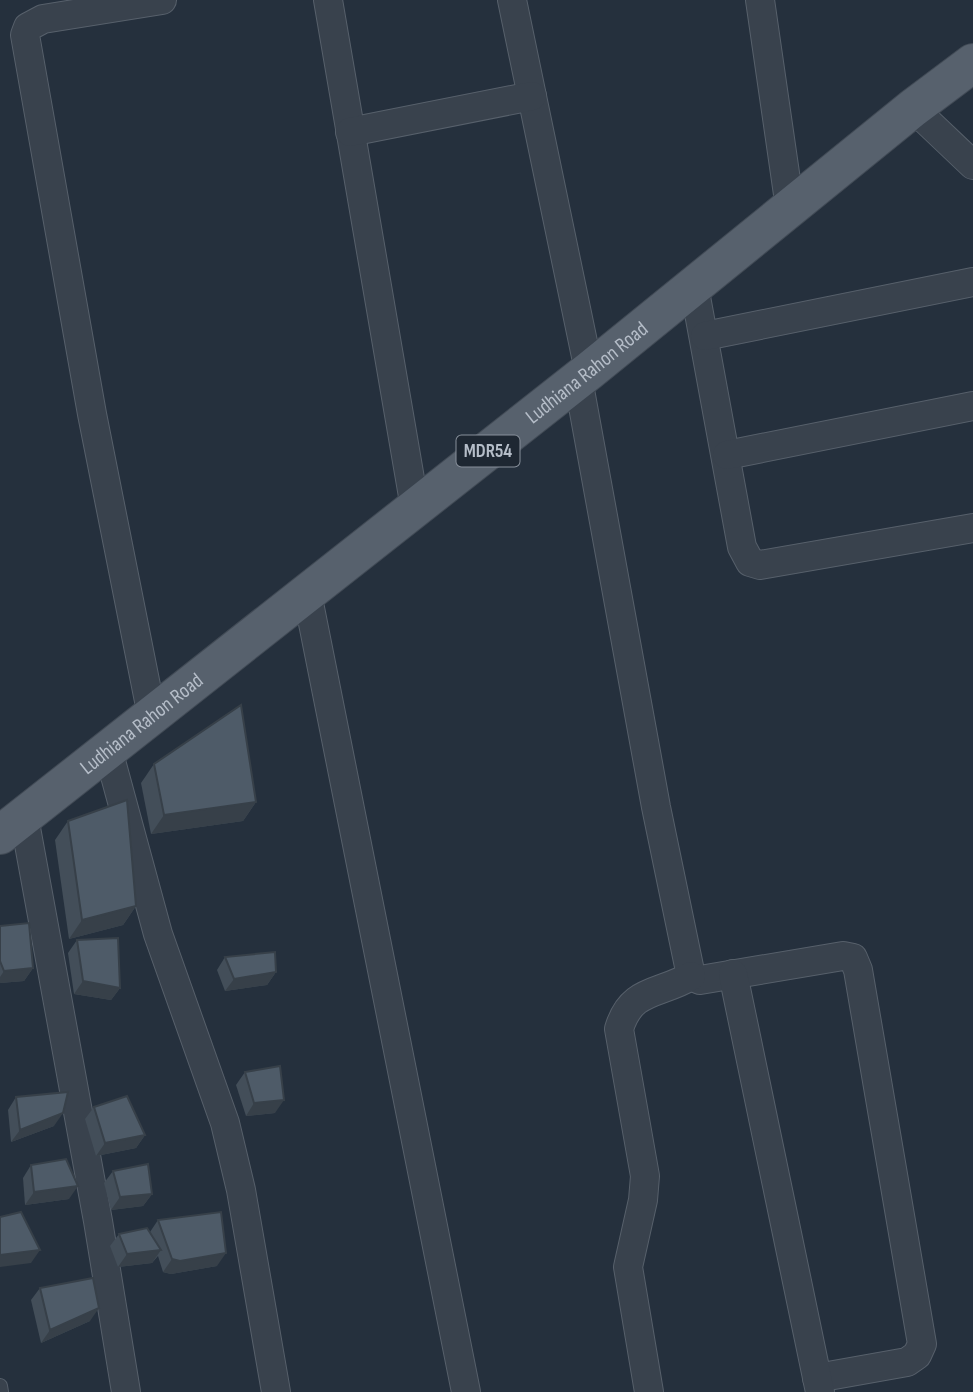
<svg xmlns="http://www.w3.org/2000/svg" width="973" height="1392" viewBox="0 0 973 1392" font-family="'Sofia Sans Condensed',sans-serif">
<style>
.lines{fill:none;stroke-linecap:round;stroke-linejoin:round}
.service-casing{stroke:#57606b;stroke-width:16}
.minor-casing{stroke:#57606b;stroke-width:30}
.primary-casing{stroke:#424b56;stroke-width:40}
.service{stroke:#39424d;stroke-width:14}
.minor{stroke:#39424d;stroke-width:28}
.primary{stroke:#57616d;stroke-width:38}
.wall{fill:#434e59}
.shaded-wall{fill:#374049}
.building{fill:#4e5b68;stroke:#374049;stroke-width:2}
.labels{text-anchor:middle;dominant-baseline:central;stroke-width:5;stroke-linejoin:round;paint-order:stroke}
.shield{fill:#1e2732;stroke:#88909b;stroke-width:2}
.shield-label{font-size:19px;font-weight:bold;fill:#b5bdc8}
.street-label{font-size:21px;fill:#b5bdc8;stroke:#1e2732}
</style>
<rect width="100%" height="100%" fill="#25303d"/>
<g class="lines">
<defs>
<polyline id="service" points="0,1386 1,1392"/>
<g id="minor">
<polyline points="328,0 415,508"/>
<polyline points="512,0 589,371"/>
<polyline points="760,0 790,208"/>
<polyline points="913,108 973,165"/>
<polyline points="350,132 532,96"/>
<polyline points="694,286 742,547 750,562 760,565 973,528"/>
<polyline points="705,336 973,282"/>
<polyline points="578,379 656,807 691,976 700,980 843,956 853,958 858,970 922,1344 917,1355 907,1362 817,1378"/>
<polyline points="727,455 973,406"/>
<polyline points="307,593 466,1392"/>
<polyline points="152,716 92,414 25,35 28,27 43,19 162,0"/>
<polyline points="108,750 158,934 225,1123 241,1190 276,1392"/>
<polyline points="24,817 98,1221 126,1392"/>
<polyline points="733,974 820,1392"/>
<path d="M649,1392L628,1267L643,1200L645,1176L619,1029C631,988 659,995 691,976"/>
</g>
<g id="primary">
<path id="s1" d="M0,835L589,371L913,108L973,63"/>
</g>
</defs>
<!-- service casing -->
<use href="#service" class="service-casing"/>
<!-- minor casing -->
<use href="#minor" class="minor-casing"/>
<!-- primary casing -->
<use href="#primary" class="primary-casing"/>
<!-- service -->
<use href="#service" class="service"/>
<!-- minor -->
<use href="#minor" class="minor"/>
<!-- primary -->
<use href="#primary" class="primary"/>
</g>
<!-- wall -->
<g class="wall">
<polygon points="154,764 256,802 243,821 151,834 141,783"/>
<polygon points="68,821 136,906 123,925 69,939 55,840"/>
<polygon points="0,926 33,968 24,981 0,983"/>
<polygon points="77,940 120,988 111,1000 74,994 68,953"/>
<polygon points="225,957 276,972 267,985 225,991 217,970"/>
<polygon points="245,1072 275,1113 246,1116 236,1085"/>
<polygon points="16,1097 54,1126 11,1142 8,1110"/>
<polygon points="94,1107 145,1135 136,1148 96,1156 85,1119"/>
<polygon points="31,1165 69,1199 25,1205 23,1178"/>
<polygon points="113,1171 152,1194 143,1206 111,1210 104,1183"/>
<polygon points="158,1220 217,1266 171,1274 163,1272 158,1256 152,1263 118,1267 110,1246 119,1234 150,1232"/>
<polygon points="40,1288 90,1321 41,1343 31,1300"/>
</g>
<!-- shaded-wall -->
<g class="shaded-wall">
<polygon points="256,802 243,821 151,834 164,815"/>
<polygon points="136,906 123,925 69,939 82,920"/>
<polygon points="33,968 24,981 0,983 0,977 4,971"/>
<polygon points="276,972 267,985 225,991 234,979"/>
<polygon points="83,981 120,988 111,1000 74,994"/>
<polygon points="284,1100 275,1113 246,1116 254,1103"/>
<polygon points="63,1113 54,1126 11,1142 20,1130"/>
<polygon points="145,1135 136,1148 96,1156 105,1143"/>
<polygon points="78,1186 69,1199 25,1205 34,1192"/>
<polygon points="152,1194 143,1206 111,1210 120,1197"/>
<polygon points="40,1250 31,1263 0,1267 0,1255"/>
<polygon points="161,1250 152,1263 118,1267 127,1254"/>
<polygon points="226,1253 217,1266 171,1274 163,1272 172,1259"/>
<polygon points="99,1308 90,1321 41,1343 50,1330"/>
</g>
<!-- building -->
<g class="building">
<polygon points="241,705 256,802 164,815 154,764"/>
<polygon points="127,800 136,906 82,920 68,821"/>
<polygon points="29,923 33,968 4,971 0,961 0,926"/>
<polygon points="118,938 120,988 83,981 77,940"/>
<polygon points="275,952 276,972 234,979 225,957"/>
<polygon points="280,1066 284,1100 254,1103 245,1072"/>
<polygon points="68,1092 63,1113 20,1130 16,1097"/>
<polygon points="127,1096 145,1135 105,1143 94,1107"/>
<polygon points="66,1159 78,1186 34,1192 31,1165"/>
<polygon points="148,1164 152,1194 120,1197 113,1171"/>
<polygon points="21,1212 40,1250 0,1255 0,1217"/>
<polygon points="221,1212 226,1253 180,1261 172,1259 158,1220"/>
<polygon points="147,1228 161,1250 127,1254 119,1234"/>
<polygon points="93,1278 99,1308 50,1330 40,1288"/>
</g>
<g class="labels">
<!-- shield labels -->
<rect class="shield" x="456.5" y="435.5" width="63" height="31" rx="5"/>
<g class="shield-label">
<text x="488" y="451">MDR54</text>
</g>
<!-- street labels -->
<g class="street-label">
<text stroke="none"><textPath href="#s1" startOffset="747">Ludhiana Rahon Road</textPath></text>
<text stroke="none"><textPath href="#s1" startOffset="180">Ludhiana Rahon Road</textPath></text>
</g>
</g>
</svg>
